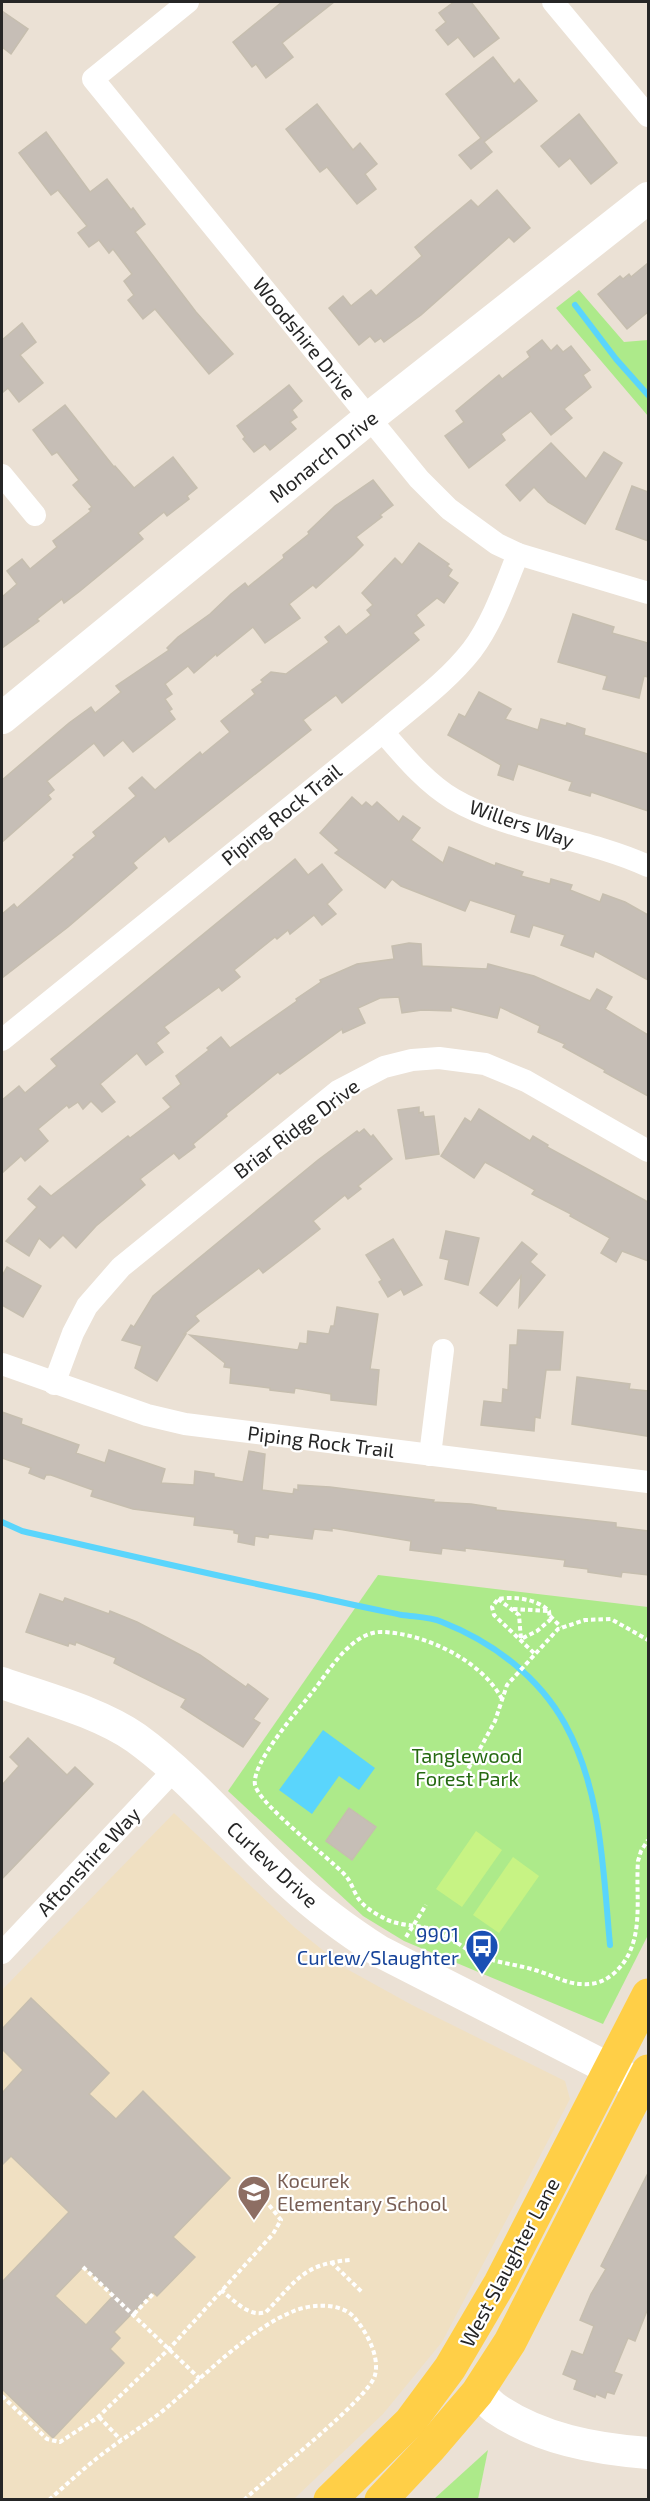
<svg xmlns="http://www.w3.org/2000/svg" width="650" height="2501" viewBox="0 0 650 2501" font-family="'Exo 2',sans-serif">
<style>
.education{fill:#f0e0c2}
.green{fill:#adea8a}
.pitch{fill:#c7f384}
.water{fill:#5ad5fc}
.lines{fill:none;stroke-linecap:round;stroke-linejoin:round}
.stream{stroke:#5ad5fc;stroke-width:6}
.building{fill:#c6beb6;stroke:#c6beaf;stroke-width:1.5;fill-rule:evenodd}
.path{stroke:#fff;stroke-width:4;stroke-dasharray:4.5 3;stroke-linecap:butt}
.street{stroke:#fff;stroke-width:22}
.secondary{stroke:#fff;stroke-width:32}
.primary{stroke:#ffcf47;stroke-width:33}
.labels{text-anchor:middle;dominant-baseline:central;stroke-width:4.5;stroke-linejoin:round;paint-order:stroke}
.street-label{font-size:20px;fill:#262626;stroke:#fff}
.park-label{font-size:20px;fill:#256911;stroke:#fff}
.transit-label{font-size:20px;fill:#164399;stroke:#fff;text-anchor:end}
.education-label{font-size:20px;fill:#785e54;stroke:#fff;text-anchor:start}
</style>
<rect width="100%" height="100%" fill="#ebe1d5"/>
<!-- education -->
<polygon class="education" points="174,1813 294,1927 345,1968 412,2005 565,2081 570,2099 442,2342 383,2414 294,2499 2,2500 2,1990"/>
<!-- green -->
<g class="green">
<polygon points="579,290 624,342 648,340 648,416 556,308"/>
<polygon points="378,1575 648,1607 648,1935 603,2024 404,1941 363,1916 228,1791"/>
<polygon points="488,2450 478,2499 434,2499"/>
</g>
<!-- pitch -->
<g class="pitch">
<polygon points="476,1831 502,1850 462,1907 436,1889"/>
<polygon points="513,1857 539,1876 499,1933 473,1915"/>
</g>
<!-- water -->
<polygon class="water" points="323,1730 375,1768 359,1790 339,1776 312,1814 279,1790"/>
<g class="lines">
<!-- stream -->
<g class="stream">
<polyline points="575,305 616,359 648,395"/>
<path d="M2,1522L22,1531C119,1553 216,1576 314,1596C343,1603 373,1609 402,1615C416,1617 430,1617 442,1622C493,1642 539,1677 565,1724C602,1791 603,1871 610,1945"/>
</g>
</g>
<!-- building -->
<g class="building">
<polygon points="282,2 334,2 282,43 293,57 266,78 256,64 252,67 233,42"/>
<polygon points="454,2 471,2 499,38 474,57 458,37 448,45 436,30 446,22 439,13"/>
<polygon points="2,11 28,29 11,54 2,47"/>
<polygon points="493,57 514,84 519,79 537,101 484,142 492,152 471,169 459,155 481,138 446,94"/>
<polygon points="317,104 353,150 360,143 377,164 365,174 376,189 357,204 327,167 320,172 286,129"/>
<polygon points="579,114 617,163 591,184 570,158 559,167 541,146"/>
<polygon points="46,132 90,192 107,179 131,210 133,208 145,224 135,232 196,312 233,354 209,374 155,309 143,319 128,300 134,295 124,281 132,274 113,249 109,253 99,240 89,247 78,233 87,226 58,190 51,195 19,153"/>
<polygon points="497,190 530,228 514,242 509,237 421,315 384,342 381,338 375,342 370,336 359,345 329,308 343,296 351,306 371,290 376,296 422,256 415,247 436,229 471,200 478,207"/>
<polygon points="648,263 648,312 627,329 598,294 620,276 623,279 629,274 631,277"/>
<polygon points="22,323 36,342 20,355 43,383 19,402 8,388 2,393 2,340"/>
<polygon points="542,340 551,351 557,345 563,352 571,346 590,370 583,375 591,387 564,409 572,418 551,435 531,411 501,434 505,440 469,468 445,436 464,422 456,411 499,375 502,379 530,357 527,352"/>
<polygon points="289,385 302,401 292,410 297,417 290,422 296,429 270,450 265,444 254,452 243,439 245,437 237,426"/>
<polygon points="65,405 114,467 115,466 134,488 173,457 197,488 187,496 189,499 167,516 164,512 138,533 143,539 80,591 64,603 62,599 37,619 39,621 2,648 2,597 17,584 7,571 22,559 30,569 57,547 53,541 91,511 89,509 92,507 73,485 79,480 57,452 52,455 33,430"/>
<polygon points="551,443 586,479 604,452 622,463 585,524 548,502 534,487 520,501 506,485"/>
<polygon points="373,480 393,505 380,515 382,517 356,537 363,545 353,555 316,588 313,585 289,604 300,618 265,643 253,627 217,656 216,654 194,673 188,666 165,684 172,694 165,699 172,709 169,711 175,719 133,752 123,740 104,756 94,743 47,781 54,790 48,795 51,799 2,842 2,780 69,723 91,707 95,713 121,692 116,686 169,650 167,648 178,637 210,614 231,594 245,583 248,587 284,558 283,555 309,534 308,532 335,506"/>
<polygon points="632,486 648,492 648,541 616,529"/>
<polygon points="419,543 449,564 447,566 452,570 448,576 458,583 444,603 437,598 416,615 424,625 413,633 419,640 342,703 336,695 303,720 311,730 169,842 165,836 133,863 137,868 68,927 2,978 2,914 14,904 17,908 75,857 73,855 96,836 93,832 136,796 129,788 142,777 155,790 200,752 202,755 230,732 221,721 255,694 252,690 263,682 261,680 271,672 286,674 329,642 325,637 339,626 346,635 371,615 367,610 373,605 362,593 395,558 402,565"/>
<polygon points="573,614 614,627 612,633 648,643 648,677 644,676 639,698 603,689 607,676 558,662"/>
<polygon points="479,692 511,709 505,719 538,730 541,719 566,726 567,723 585,729 584,735 648,754 648,811 591,792 590,796 569,790 572,782 518,764 513,780 498,775 501,765 448,735 459,714 465,717"/>
<polygon points="352,797 362,806 366,802 372,807 377,802 399,822 403,816 420,828 411,840 443,863 449,847 495,866 496,863 523,872 521,876 550,884 551,879 572,885 570,890 600,902 603,894 625,902 648,915 648,980 595,951 593,957 561,945 565,935 533,925 529,937 511,932 516,915 470,900 465,911 401,886 392,879 385,888 335,853 339,850 320,833"/>
<polygon points="295,859 308,875 322,864 342,890 327,904 336,914 322,925 314,915 290,934 288,930 277,939 275,937 234,970 240,977 222,991 219,987 164,1027 169,1033 156,1043 163,1052 146,1065 137,1053 100,1084 115,1102 102,1112 91,1101 83,1109 78,1102 69,1108 67,1105 38,1129 48,1141 25,1161 21,1156 2,1173 2,1100 19,1086 25,1093 57,1066 51,1059"/>
<polygon points="409,943 421,944 422,966 487,969 488,964 534,976 590,1001 597,989 612,997 605,1009 648,1035 648,1096 604,1072 605,1070 563,1047 565,1044 538,1032 540,1026 500,1007 497,1018 451,1007 451,1011 422,1010 402,1013 399,997 380,998 358,1008 365,1023 343,1033 342,1029 280,1074 278,1072 226,1114 227,1116 193,1144 195,1147 179,1159 174,1153 140,1179 145,1185 96,1226 76,1248 63,1235 50,1248 39,1238 29,1256 6,1241 37,1207 28,1199 40,1186 51,1196 128,1136 130,1138 171,1107 163,1098 181,1084 176,1076 209,1050 207,1048 221,1037 230,1048 297,1001 296,999 321,982 320,980 357,964 394,959 392,946"/>
<polygon points="419,1107 419,1113 423,1112 424,1117 434,1116 439,1154 406,1159 398,1110"/>
<polygon points="479,1109 530,1141 533,1136 548,1145 547,1147 648,1202 648,1261 622,1251 616,1262 601,1253 610,1238 570,1216 571,1214 532,1194 535,1190 485,1162 474,1178 441,1156 465,1118 471,1122"/>
<polygon points="364,1129 371,1137 373,1135 392,1159 358,1186 361,1189 348,1199 345,1195 313,1221 320,1229 297,1247 263,1273 259,1268 195,1316 199,1321 184,1334 186,1334 157,1381 135,1368 142,1346 122,1340 131,1325 134,1327 153,1296 318,1160 357,1131 359,1133"/>
<polygon points="446,1231 479,1238 468,1285 445,1279 449,1260 440,1258"/>
<polygon points="393,1239 422,1285 404,1295 401,1289 388,1297 379,1282 382,1280 366,1255"/>
<polygon points="522,1242 537,1254 530,1262 545,1275 519,1307 521,1276 497,1306 480,1293"/>
<polygon points="7,1267 41,1286 23,1317 2,1305 2,1276"/>
<polygon points="337,1307 378,1314 370,1369 379,1370 376,1405 331,1400 331,1394 295,1388 294,1393 270,1390 270,1388 230,1383 231,1368 224,1367 225,1363 190,1335 298,1350 300,1343 307,1344 308,1331 329,1334 331,1326 334,1326"/>
<polygon points="518,1330 563,1332 560,1370 546,1370 540,1418 535,1417 534,1431 481,1425 484,1401 502,1403 503,1389 508,1390 510,1345 517,1345"/>
<polygon points="577,1377 630,1384 629,1389 648,1391 647,1436 572,1424"/>
<polygon points="2,1412 22,1419 21,1424 79,1445 76,1453 105,1463 109,1450 165,1469 161,1483 194,1485 195,1471 214,1474 214,1477 243,1482 249,1451 265,1454 262,1490 293,1494 294,1489 298,1490 298,1485 330,1487 434,1500 433,1502 471,1504 496,1508 496,1510 616,1523 616,1527 648,1531 648,1575 622,1572 621,1577 588,1572 588,1569 564,1566 565,1560 465,1548 465,1551 442,1548 441,1554 410,1550 411,1541 332,1528 332,1531 314,1529 312,1539 269,1534 268,1538 255,1536 254,1545 238,1542 239,1534 234,1533 234,1530 194,1525 195,1517 133,1509 91,1496 93,1490 51,1475 46,1475 44,1479 29,1473 31,1468 2,1458"/>
<polygon points="40,1594 63,1602 65,1598 109,1614 110,1611 137,1622 200,1655 246,1687 248,1684 268,1699 253,1719 260,1723 243,1747 181,1707 186,1699 114,1663 116,1658 76,1642 75,1645 69,1643 68,1646 26,1632"/>
<polygon points="28,1738 67,1775 75,1767 93,1784 2,1879 2,1785 19,1766 10,1757"/>
<polygon points="349,1808 376,1827 352,1860 326,1841"/>
<path d="M31,1998L109,2073L89,2094L116,2119L143,2091L230,2178L173,2237L195,2257L157,2296L153,2292L114,2332L120,2338L110,2349L124,2363L53,2438L2,2389V2282L69,2212L11,2156L2,2165V2093L23,2070L2,2049V2029ZM84,2266L114,2295L86,2325L55,2296Z"/>
<polygon points="648,2173 648,2308 635,2341 628,2338 614,2372 622,2375 614,2394 607,2392 605,2398 596,2394 595,2397 574,2389 577,2380 563,2374 572,2351 583,2355 594,2326 580,2320 591,2294 606,2269 601,2266"/>
</g>
<g class="lines">
<!-- path -->
<g class="path">
<path d="M498,1599L519,1615L521,1639L537,1631L550,1620L549,1611C538,1599 513,1596 498,1599L492,1607L494,1615L535,1654"/>
<polyline points="513,1609 548,1611"/>
<polyline points="550,1616 561,1627"/>
<path d="M502,1699C482,1661 426,1634 384,1632C353,1630 331,1668 314,1690C300,1708 251,1763 255,1785C260,1805 327,1856 344,1874C351,1881 353,1890 358,1898C363,1906 374,1913 382,1917C398,1927 418,1924 435,1930C450,1936 462,1948 478,1955C496,1963 515,1964 535,1970C550,1974 566,1984 582,1984C593,1985 603,1982 612,1975C647,1946 635,1900 638,1861L641,1851L648,1840"/>
<polyline points="449,1791 461,1780 476,1756 495,1721 507,1685 558,1629 585,1620 611,1619 648,1640"/>
<polyline points="406,1937 426,1905"/>
<polyline points="331,2262 363,2293"/>
<polyline points="83,2267 200,2379"/>
<path d="M221,2290C234,2300 249,2318 266,2312C297,2280 303,2264 350,2260"/>
<polyline points="134,2314 154,2293"/>
<polyline points="2,2396 47,2439 60,2442 97,2418 170,2348 273,2234 281,2220 269,2205"/>
<polyline points="99,2417 121,2440"/>
<path d="M49,2500C66,2485 83,2469 101,2455C123,2438 149,2423 171,2404C205,2375 251,2328 294,2311C311,2304 340,2302 354,2317C366,2331 380,2356 375,2375C370,2398 268,2477 244,2500"/>
</g>
<!-- street -->
<g class="street">
<polyline points="188,2 93,79 419,479 449,509 497,544 518,554 648,593"/>
<polyline points="553,2 648,116"/>
<polyline points="2,475 35,515"/>
<path d="M383,732C404,756 425,782 453,799C509,832 588,838 648,866"/>
<path d="M2,1040L383,732C413,706 447,682 472,650C493,622 505,586 518,554"/>
<polyline points="2,1364 147,1415 185,1424 648,1482"/>
<polyline points="54,1384 73,1333 87,1306 121,1267 338,1091 384,1067 412,1060 439,1058 485,1064 526,1081 648,1151"/>
<polyline points="430,1455 443,1350"/>
<polyline points="2,1953 175,1769"/>
</g>
<!-- secondary -->
<g class="secondary">
<polyline points="2,718 369,418 648,198"/>
<path d="M2,1683C44,1698 99,1712 136,1738C194,1780 239,1837 292,1885C319,1910 348,1931 379,1951L641,2085"/>
<path d="M477,2393C484,2397 489,2403 495,2408C540,2439 595,2449 648,2453"/>
</g>
<!-- primary -->
<g class="primary">
<polyline points="330,2500 410,2422 450,2368 500,2283 648,1995"/>
<polyline points="381,2500 429,2449 477,2393 510,2342 648,2071"/>
</g>
</g>
<!-- icons -->
<defs>
<symbol id="bus-pin" viewBox="-11 -11 22 30"><path d="M0 17L-7.5 6A9.5 9.5 0 1 1 7.5 6Z" fill="#1a4fb4" stroke="#fff"/><path d="M-5-6H5V4H4V6H2V4H-2V6H-4V4H-5ZM-3.5-4V0h7V-4ZM-3.5 1.2v1.5H-2V1.2ZM2 1.2v1.5H3.5V1.2Z" fill="#fff"/></symbol>
<symbol id="school-pin" viewBox="-11 -11 22 30"><path d="M0 17L-7.5 6A9.5 9.5 0 1 1 7.5 6Z" fill="#8d6e63" stroke="#fff"/><path d="M0-5L7-2L0 1L-7-2ZM-4 1L0 2.5L4 1V4Q0 6-4 4Z" fill="#fff"/></symbol>
</defs>
<g fill-rule="evenodd">
<use href="#bus-pin" x="463" y="1927" width="38" height="52"/>
<use href="#school-pin" x="235" y="2173" width="38" height="52"/>
</g>
<g class="labels">
<!-- street labels -->
<g class="street-label">
<text transform="translate(305 338) rotate(51)">Woodshire Drive</text>
<text transform="translate(323 456) rotate(-39)">Monarch Drive</text>
<text transform="translate(281 814) rotate(-39)">Piping Rock Trail</text>
<text transform="translate(522 823) rotate(19)">Willers Way</text>
<text transform="translate(296 1128) rotate(-37)">Briar Ridge Drive</text>
<text transform="translate(321 1441) rotate(7)">Piping Rock Trail</text>
<text transform="translate(88 1861) rotate(-47)">Aftonshire Way</text>
<text transform="translate(273 1864) rotate(43)">Curlew Drive</text>
<text transform="translate(509 2262) rotate(-62)">West Slaughter Lane</text>
</g>
<!-- park labels -->
<g class="park-label">
<text x="467" y="1755">Tanglewood<tspan x="467" dy="23">Forest Park</tspan></text>
</g>
<!-- transit labels -->
<g class="transit-label">
<text x="459" y="1934">9901<tspan x="459" dy="23">Curlew/Slaughter</tspan></text>
</g>
<!-- education labels -->
<g class="education-label">
<text x="277" y="2180">Kocurek<tspan x="277" dy="23">Elementary School</tspan></text>
</g>
</g>
<!-- border -->
<rect width="650" height="2501" fill="none" stroke="#262626" stroke-width="6"/>
</svg>
